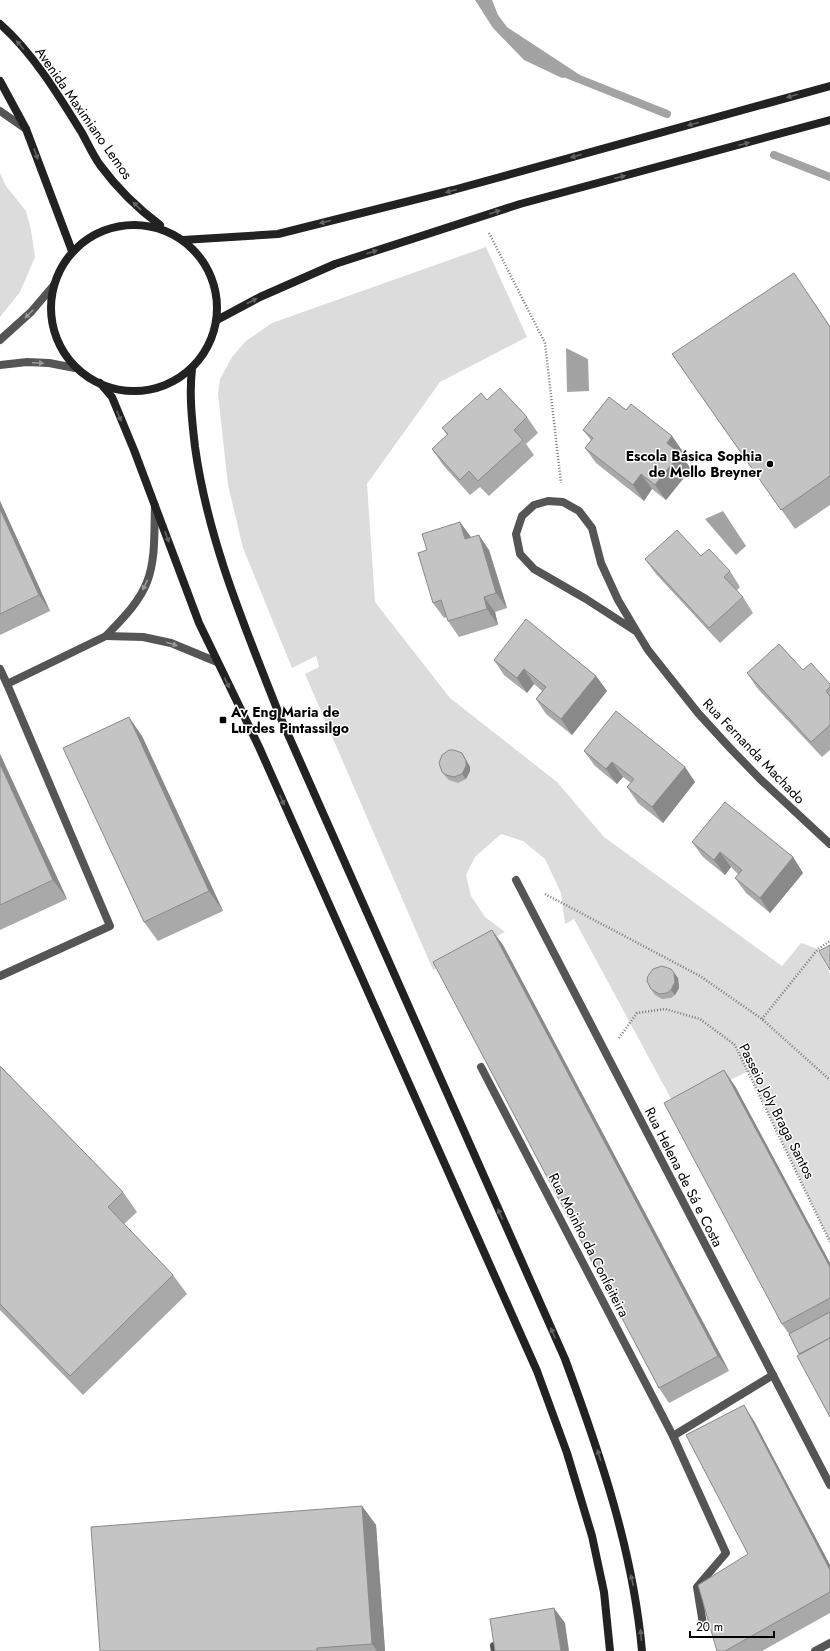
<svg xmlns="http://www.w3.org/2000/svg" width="830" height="1651" viewBox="0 0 830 1651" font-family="Jost,sans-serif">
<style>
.green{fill:#dcdcdc}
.water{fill:#a3a3a3}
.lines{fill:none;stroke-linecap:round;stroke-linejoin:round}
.stream{stroke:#a3a3a3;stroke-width:8}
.path{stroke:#777;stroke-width:2.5;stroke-dasharray:1 2;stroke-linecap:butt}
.lane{stroke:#555;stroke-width:8}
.street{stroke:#555;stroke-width:8}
.secondary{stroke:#222;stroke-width:8}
.wall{fill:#a9a9a9}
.shaded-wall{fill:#898989}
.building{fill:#c4c4c4;stroke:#898989}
.oneway{fill:#646464}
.oneway2{fill:#999}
.poi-dot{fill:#000;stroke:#fff;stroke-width:1.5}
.labels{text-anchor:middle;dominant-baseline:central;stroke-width:3;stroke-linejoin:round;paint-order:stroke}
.street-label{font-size:14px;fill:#000;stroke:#fff}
.poi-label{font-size:14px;font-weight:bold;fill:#000;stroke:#fff;text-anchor:end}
</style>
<rect width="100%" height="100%" fill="#fff"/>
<!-- green -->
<g class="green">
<polygon points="0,173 6,186 26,211 31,230 35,257 20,292 0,317"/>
<polygon points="486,247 527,337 440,382 367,484 375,602 450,698 557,782 604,837 782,966 801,943 818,949 830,973 830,1242 748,1071 676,1108 574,919 565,924 561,893 545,859 523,841 501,834 475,857 466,875 471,896 485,917 505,932 433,970 305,674 319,667 316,656 292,668 243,548 228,485 218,394 220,379 232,357 246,341 272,323"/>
</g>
<!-- water -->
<g class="water">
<polygon points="475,0 492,0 498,15 507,27 580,75 562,78 524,60 493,28"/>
<polygon points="566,348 588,359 589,391 567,392"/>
<polygon points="723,511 746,546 736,555 705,519"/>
</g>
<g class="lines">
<!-- stream -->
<g class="stream">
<polyline points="562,71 569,75 667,114"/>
<polyline points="774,155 830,177"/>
</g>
<!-- path -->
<g class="path">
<polyline points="489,233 545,343 561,483"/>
<polyline points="545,894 700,976 762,1019 830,1080"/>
<polyline points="762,1019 818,949 830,941"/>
<polyline points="619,1038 637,1013 665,1009 700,1019 735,1045 830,1242"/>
</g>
<!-- lane -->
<g class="lane">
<polyline points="0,111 26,129"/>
<path d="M155,506C154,531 156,559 147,582C139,603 121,620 106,636L143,637L171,643L217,662"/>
<polyline points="0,669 7,684 106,636"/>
<polyline points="0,976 110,926 7,684"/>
</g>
<!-- street -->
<g class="street">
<polyline points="0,340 31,312 54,285"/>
<polyline points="0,365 27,362 49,363 75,368"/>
<polyline points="637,632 586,599 534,569 520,554 516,534 522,516 534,505 548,501 563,502 579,511 592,528 601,563 618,600 637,632 648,650 698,713 730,748 760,779 830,844"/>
<polyline points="516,880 830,1485"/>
<polyline points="481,1067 673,1436"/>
<polyline points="703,1624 697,1587 726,1553 673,1436 773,1375"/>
<polyline points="494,1646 495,1651"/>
<polyline points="815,1651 830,1643"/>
</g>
<!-- secondary -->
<g class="secondary">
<path d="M0,24C33,53 59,96 82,133C88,144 93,155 100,165C117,188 137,208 160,225"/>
<polyline points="0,81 26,129 72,251"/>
<circle cx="134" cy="308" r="83"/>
<polyline points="183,240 278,234 453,190 830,86"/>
<polyline points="217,320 260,297 335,264 520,204 830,120"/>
<path d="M192,369C189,395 192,421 195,447C208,541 245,627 279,714L565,1359C600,1454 633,1550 642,1651"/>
<polyline points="100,383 112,397 134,450 199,623 259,747 537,1371 567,1453 592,1536 604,1592 610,1651"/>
</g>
</g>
<!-- wall -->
<g class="wall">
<polygon points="807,292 830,326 830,505 795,529 672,354"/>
<polygon points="487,400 527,417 538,433 526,444 534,455 489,496 480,487 470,495 443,465 432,449 447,435 442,428"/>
<polygon points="626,410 672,436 683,452 681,455 691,469 666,500 652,489 644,501 596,463 585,448 591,440 583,430"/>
<polygon points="0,501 50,611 0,635"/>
<polygon points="471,537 489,550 507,608 495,612 498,625 459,637 448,621 447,617 444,618 433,603"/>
<polygon points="701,556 730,571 740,587 736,591 743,597 753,613 720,643 656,574 645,559"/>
<polygon points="494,660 596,676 607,691 572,735 546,714 536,699 542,691 534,684 527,693 504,675"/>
<polygon points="803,670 830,684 830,750 822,757 758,689 747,673"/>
<polygon points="142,736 223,911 158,941 144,922"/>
<polygon points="584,751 685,767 695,782 663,823 638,803 627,787 631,783 623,777 617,784 595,766"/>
<polygon points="462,753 470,767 470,771 466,779 458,783 449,780 446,777 442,772"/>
<polygon points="0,754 67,899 0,930"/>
<polygon points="692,842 793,857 803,873 770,913 746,893 735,878 738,874 731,867 725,875 703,857"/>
<polygon points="503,945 729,1371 669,1403 659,1388"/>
<polygon points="674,973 678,978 679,988 675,995 671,998 662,999 655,995 651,989"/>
<polygon points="0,1066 123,1192 137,1212 124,1224 173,1275 187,1294 83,1395 0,1310"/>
<polygon points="735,1086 830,1263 830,1417 789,1334 782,1324"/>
<polygon points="754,1421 830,1565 830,1613 762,1651 717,1651 748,1554"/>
<polygon points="362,1506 376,1525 385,1651 100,1651"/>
</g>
<!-- shaded-wall -->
<g class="shaded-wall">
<polygon points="672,436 683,452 681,455 691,469 666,500 655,485 667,443"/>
<polygon points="641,474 652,489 644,501 633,485"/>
<polygon points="0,501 50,611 39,595 0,509"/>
<polygon points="460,522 471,537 465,539"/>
<polygon points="479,535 489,550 507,608 496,593"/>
<polygon points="484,597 495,612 498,625 487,609"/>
<polygon points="524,669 534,684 527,693 517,678"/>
<polygon points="596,676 607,691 572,735 561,719"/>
<polygon points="129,717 142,736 223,911 209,891"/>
<polygon points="462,753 470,767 470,771 466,779 462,774"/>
<polygon points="0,754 67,899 53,880 0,764"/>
<polygon points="612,762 623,777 617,784 606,769"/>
<polygon points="685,767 695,782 663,823 652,807"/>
<polygon points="720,852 731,867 725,875 714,860"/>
<polygon points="793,857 803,873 770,913 760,898"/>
<polygon points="492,930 503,945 729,1371 718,1356"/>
<polygon points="674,973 678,978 679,988 675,995 671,990"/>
<polygon points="724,1070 735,1086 830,1263 830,1267"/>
<polygon points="744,1405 754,1421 830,1565 830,1570"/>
<polygon points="362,1506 376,1525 385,1651 377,1651 372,1644"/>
<polygon points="554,1608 565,1623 569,1651 561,1651"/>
</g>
<!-- building -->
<g class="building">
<polygon points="794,273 830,327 830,476 781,510 672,354"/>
<polygon points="500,388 527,417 514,430 523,440 478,481 469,471 460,480 432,449 448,434 442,428 481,393 487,400"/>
<polygon points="609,397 626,410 631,404 672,436 667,443 680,454 655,485 641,474 633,485 585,448 593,438 583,430"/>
<polygon points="0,509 39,595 0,614"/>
<polygon points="460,522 465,539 479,535 496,593 484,597 487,609 448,621 441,600 433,603 418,553 427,550 422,534"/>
<polygon points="677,530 701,556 709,549 730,571 724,577 743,597 709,628 645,559"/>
<polygon points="526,619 596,676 561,719 536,699 546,687 524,669 517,678 494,660"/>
<polygon points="779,644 803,670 811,663 830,684 830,687 826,691 830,696 830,725 811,742 747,673"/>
<polygon points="616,711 685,767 652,807 627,787 634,779 612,762 606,769 584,751"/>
<polygon points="129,717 209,891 144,922 63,748"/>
<polygon points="449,750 454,750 462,753 466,761 466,766 462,774 454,777 446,775 442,772 439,763 442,755"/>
<polygon points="0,764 53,880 0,905"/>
<polygon points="725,802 793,857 760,898 735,878 742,870 720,852 714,860 692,842"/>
<polygon points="492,930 718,1356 659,1388 433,962"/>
<polygon points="830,945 830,970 819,951"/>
<polygon points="662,966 671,969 674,973 675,982 671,990 667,993 659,994 651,989 647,981 648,976 653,969"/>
<polygon points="0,1066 123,1192 108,1207 173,1275 70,1376 0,1304"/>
<polygon points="724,1070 830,1267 830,1298 782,1324 664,1103"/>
<polygon points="830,1312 830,1338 799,1354 789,1334"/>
<polygon points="830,1338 830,1417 797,1356"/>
<polygon points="744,1405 830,1570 830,1592 725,1651 717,1651 698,1585 748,1554 686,1435"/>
<polygon points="362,1506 372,1644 317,1648 317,1651 100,1651 91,1527"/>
<polygon points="554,1608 561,1651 495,1651 490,1619"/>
</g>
<!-- one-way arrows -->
<defs><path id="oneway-solid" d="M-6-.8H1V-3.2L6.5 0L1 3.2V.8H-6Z"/></defs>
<g class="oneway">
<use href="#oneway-solid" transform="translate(20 45) rotate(-130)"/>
<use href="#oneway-solid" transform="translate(792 96) rotate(164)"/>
<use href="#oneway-solid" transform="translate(693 124) rotate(165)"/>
<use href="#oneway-solid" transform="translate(744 144) rotate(-15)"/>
<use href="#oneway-solid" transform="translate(36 154) rotate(69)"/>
<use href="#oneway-solid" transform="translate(576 156) rotate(165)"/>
<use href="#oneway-solid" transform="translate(620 177) rotate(-15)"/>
<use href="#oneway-solid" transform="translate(451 191) rotate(165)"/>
<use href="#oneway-solid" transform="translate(137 206) rotate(-135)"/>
<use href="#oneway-solid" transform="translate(495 212) rotate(-19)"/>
<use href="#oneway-solid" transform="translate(325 222) rotate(166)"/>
<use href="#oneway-solid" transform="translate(372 252) rotate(-18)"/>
<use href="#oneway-solid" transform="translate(252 301) rotate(-27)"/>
<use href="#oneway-solid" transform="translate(119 416) rotate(67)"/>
<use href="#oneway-solid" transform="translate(167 537) rotate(69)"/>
<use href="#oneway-solid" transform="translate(227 683) rotate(64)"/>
<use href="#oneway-solid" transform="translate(282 800) rotate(66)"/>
<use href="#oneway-solid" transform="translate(500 1214) rotate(-114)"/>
<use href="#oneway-solid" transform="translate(553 1333) rotate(-114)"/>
<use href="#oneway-solid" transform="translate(599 1455) rotate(-108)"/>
<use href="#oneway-solid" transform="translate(632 1580) rotate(-103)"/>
<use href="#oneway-solid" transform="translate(641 1635) rotate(-95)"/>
</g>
<g class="oneway2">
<use href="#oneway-solid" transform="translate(29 314) rotate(135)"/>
<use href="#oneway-solid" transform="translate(38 363) rotate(2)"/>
<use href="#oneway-solid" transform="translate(145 585) rotate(116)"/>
<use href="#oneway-solid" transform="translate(172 644) rotate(18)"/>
</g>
<!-- markers -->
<g class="poi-dot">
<circle cx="770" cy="464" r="4"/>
<rect x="219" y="716" width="8" height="8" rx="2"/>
</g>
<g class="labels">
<!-- street labels -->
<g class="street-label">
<text transform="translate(84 113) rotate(55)">Avenida Maximiano Lemos</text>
<text transform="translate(754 751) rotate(46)">Rua Fernanda Machado</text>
<text transform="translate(777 1111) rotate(63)">Passeio Joly Braga Santos</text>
<text transform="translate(684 1177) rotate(63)">Rua Helena de Sá e Costa</text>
<text transform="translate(589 1245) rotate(63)">Rua Moinho da Confeiteira</text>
</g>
<!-- poi labels -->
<g class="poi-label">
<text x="762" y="456">Escola Básica Sophia<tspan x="762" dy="16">de Mello Breyner</tspan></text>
<text x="231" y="712" text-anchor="start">Av Eng Maria de<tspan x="231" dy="16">Lurdes Pintassilgo</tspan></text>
</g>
</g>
<!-- scale -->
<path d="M690 1631v6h84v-6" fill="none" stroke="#000000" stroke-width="2"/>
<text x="696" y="1631" font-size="12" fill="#000000" stroke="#ffffff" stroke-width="3" paint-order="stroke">20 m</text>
</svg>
